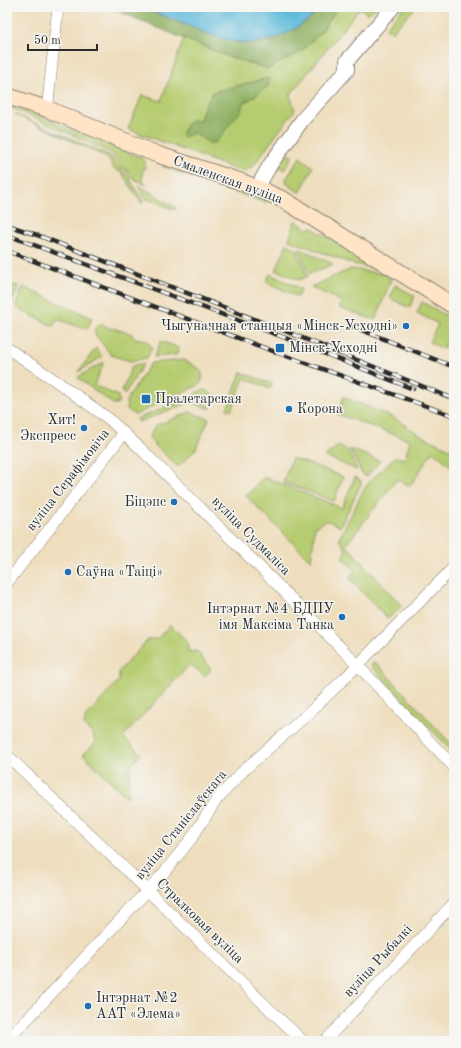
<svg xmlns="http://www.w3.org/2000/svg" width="461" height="1048" viewBox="0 0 461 1048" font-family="'Old Standard TT',serif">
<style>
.green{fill:#b6cc70;stroke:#707c4e}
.forest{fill:#90b062;stroke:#5e6e46}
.water{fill:#5cb9da;stroke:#447282}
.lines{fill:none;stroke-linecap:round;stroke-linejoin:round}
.minor-casing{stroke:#8d8474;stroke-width:12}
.tertiary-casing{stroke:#8d8474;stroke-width:16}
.secondary-casing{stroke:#8d8474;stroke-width:18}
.minor{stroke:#fff;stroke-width:11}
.tertiary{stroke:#fff;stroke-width:14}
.secondary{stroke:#ffe4c6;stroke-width:16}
.rail-casing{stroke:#2b2b2b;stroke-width:4.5}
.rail{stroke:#f6f6f2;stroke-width:3;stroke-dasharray:9;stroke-linecap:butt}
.poi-dot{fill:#1f6fb2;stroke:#f6f6f2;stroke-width:1.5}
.labels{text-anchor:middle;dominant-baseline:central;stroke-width:3;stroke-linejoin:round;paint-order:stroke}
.street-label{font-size:14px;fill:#2b2b2b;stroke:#f6f6f2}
.poi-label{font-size:14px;fill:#2b2b2b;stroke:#f6f6f2;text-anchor:start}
</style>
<rect width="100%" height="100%" fill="#f6f6f2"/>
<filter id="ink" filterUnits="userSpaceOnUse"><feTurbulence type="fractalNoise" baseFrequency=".025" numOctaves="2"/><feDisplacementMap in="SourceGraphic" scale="8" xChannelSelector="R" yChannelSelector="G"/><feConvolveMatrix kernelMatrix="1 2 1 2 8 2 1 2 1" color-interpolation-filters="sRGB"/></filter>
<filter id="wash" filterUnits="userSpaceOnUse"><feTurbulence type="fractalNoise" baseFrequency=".012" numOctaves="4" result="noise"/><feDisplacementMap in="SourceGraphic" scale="16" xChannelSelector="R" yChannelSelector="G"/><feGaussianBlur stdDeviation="0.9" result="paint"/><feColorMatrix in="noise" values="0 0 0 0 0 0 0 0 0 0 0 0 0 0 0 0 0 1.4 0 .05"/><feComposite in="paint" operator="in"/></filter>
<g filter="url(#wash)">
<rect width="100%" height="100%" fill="#efdebe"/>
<!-- green -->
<g class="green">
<polygon points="322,7 376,7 368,14 360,8 290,95 295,110 253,166 245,171 240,171 128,129 142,95 161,101 184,38 191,27 309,19"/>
<polygon points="404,7 416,7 391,33 386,28"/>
<polygon points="7,103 35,113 67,128 142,158 145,161 145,169 143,169 142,173 143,174 142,180 146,185 133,178 111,153 106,150 17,110 7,107"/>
<polygon points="15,114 109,155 129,177 143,202 142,204 122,173 113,168 108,158"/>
<polygon points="286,155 291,155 293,156 284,170 278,165"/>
<polygon points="300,157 313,167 300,193 287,184 286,179"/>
<polygon points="167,163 266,198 267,200 265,203 162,166"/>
<polygon points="138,186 140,186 176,208 175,210 145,198"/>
<polygon points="295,221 308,229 311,227 378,269 353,264 289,240"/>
<polygon points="287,244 296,249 308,276 299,280 276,270"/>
<polygon points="298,248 333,264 310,274"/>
<polygon points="351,269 385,274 391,279 378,314 375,320 340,308 341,301 311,287"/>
<polygon points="270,274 301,289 298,297 266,282"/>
<polygon points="7,285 19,286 7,313"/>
<polygon points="395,285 415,296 409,308 390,298"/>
<polygon points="23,287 92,318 88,328 85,329 57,319 53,326 17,308 16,305"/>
<polygon points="422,302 454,320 454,328 443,349 429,342 438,324 417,313"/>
<path d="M100,324H104V326L112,329L113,328L132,334L133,337C142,341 147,337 152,348L147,358L130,361L111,355L95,334V329Z"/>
<polygon points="161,341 179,348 176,355 154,357"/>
<polygon points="96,348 102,357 78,372"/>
<path d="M183,360C193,365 210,371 199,385L135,415L127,409L126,401L151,363Z"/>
<polygon points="104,362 94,385 118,396 119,401 117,404 113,404 78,378 78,377"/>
<polygon points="144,363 124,395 122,390 132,366"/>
<polygon points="241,372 272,384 270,389 244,378 231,411 227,409"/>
<path d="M204,390C211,391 214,396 213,403L194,395L197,392Z"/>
<polygon points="190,397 211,406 210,409 190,402 139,422 137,419"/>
<polygon points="344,397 392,417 422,436 454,451 454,469 433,451 410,486 397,479 346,545 402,606 388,619 349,578 355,570 342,558 346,550 339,539 364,489 371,480 395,457 405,459 410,440 337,414"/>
<polygon points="190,412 209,419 196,449 178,467 152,442 149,438 155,426"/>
<polygon points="338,446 348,450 357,470 325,456"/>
<polygon points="350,449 380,461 366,477 362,474"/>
<polygon points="292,458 318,467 343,477 334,501 283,482"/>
<path d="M264,477L342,508L355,477L361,481V484L340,527C329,520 326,519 315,527L311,561L246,496Z"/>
<polygon points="170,625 186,640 189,652 197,651 211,670 205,676 190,664 123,737 141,754 130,767 128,798 83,755 95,743 93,734 84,726 85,718 119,680 119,671 148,640 157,639"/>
<polygon points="374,663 376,663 454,747 454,753 372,667 372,664"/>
</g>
<!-- forest -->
<g class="forest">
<path d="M108,7H141L214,36C224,39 234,42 244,43C273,44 302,28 322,7H338L321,32L302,51L268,69L226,56Z"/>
<polygon points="268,78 270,78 268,86 252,98 243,103 241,111 229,125 220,138 215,143 209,143 194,133 184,137 181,134 187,124 193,119 200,120 204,107 213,92"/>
</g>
<!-- water -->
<path class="water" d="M141,7H322C302,28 273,44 244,43C234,42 224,39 214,36Z"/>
</g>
<g filter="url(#ink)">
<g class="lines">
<defs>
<g id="minor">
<polyline points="47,109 48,102 58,7"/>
<polyline points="7,348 56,381 109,419 140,448 349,656 454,767"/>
<polyline points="7,583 124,433"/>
<polyline points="7,755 141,884 264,1004 303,1041"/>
<polyline points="7,1041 162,875 191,839 217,799 244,770 310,712 346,677 454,567"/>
<polyline points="325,1041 454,903"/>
</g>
<polyline id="tertiary" points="257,188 270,165 303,119 347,70 347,61 393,7"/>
<polyline id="secondary" points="7,96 47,109 156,154 236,180 257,188 284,200 454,306"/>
</defs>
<!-- minor casing -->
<use href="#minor" class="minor-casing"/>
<!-- tertiary casing -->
<use href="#tertiary" class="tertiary-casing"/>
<!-- secondary casing -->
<use href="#secondary" class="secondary-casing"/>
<!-- minor -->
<use href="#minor" class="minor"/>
<!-- tertiary -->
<use href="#tertiary" class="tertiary"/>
<!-- secondary -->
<use href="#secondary" class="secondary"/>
<defs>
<g id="rail">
<polyline points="7,225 37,235 285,331 454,399"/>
<polyline points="7,235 283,337 413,389"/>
<polyline points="7,251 278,353 454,416"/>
<polyline points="354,327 454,367"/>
</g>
</defs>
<!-- rail casing -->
<use href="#rail" class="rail-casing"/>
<!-- rail -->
<use href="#rail" class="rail"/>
</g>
</g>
<!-- markers -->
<g class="poi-dot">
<circle cx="406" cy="326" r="4"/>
<rect x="275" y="343" width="10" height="10" rx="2"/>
<rect x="141" y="394" width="10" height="10" rx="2"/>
<circle cx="289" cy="409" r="4"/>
<circle cx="84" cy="428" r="4"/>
<circle cx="174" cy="502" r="4"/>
<circle cx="68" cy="572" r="4"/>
<circle cx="342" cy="617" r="4"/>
<circle cx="88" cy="1006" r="4"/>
</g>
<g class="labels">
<!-- street labels -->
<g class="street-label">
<text transform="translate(228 180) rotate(20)">Смаленская вуліца</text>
<text transform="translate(68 480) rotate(-52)">вуліца Серафімовіча</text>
<text transform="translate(251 536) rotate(45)">вуліца Судмаліса</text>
<text transform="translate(181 825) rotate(-51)">вуліца Станіслаўскага</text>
<text transform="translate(200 921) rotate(44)">Стралковая вуліца</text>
<text transform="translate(378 961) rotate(-47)">вуліца Рыбалкі</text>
</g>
<!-- poi labels -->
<g class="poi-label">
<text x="398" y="326" text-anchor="end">Чыгуначная станцыя «Мінск-Усходні»</text>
<text x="289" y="348">Мінск-Усходні</text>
<text x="155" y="399">Пралетарская</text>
<text x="297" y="409">Корона</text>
<text x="76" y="420" text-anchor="end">Хит!<tspan x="76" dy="16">Экспресс</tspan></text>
<text x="166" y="502" text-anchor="end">Біцэпс</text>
<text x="76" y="572">Саўна «Таіці»</text>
<text x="334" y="609" text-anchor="end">Інтэрнат №4 БДПУ<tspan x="334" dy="16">імя Максіма Танка</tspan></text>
<text x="96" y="998">Інтэрнат №2<tspan x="96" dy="16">ААТ «Элема»</tspan></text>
</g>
</g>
<!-- margin -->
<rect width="461" height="1048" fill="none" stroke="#f6f6f2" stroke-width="24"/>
<!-- scale -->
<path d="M28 44v6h69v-6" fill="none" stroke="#2b2b2b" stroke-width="2"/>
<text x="34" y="44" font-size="12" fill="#2b2b2b" stroke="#f6f6f2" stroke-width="3" paint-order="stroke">50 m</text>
</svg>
